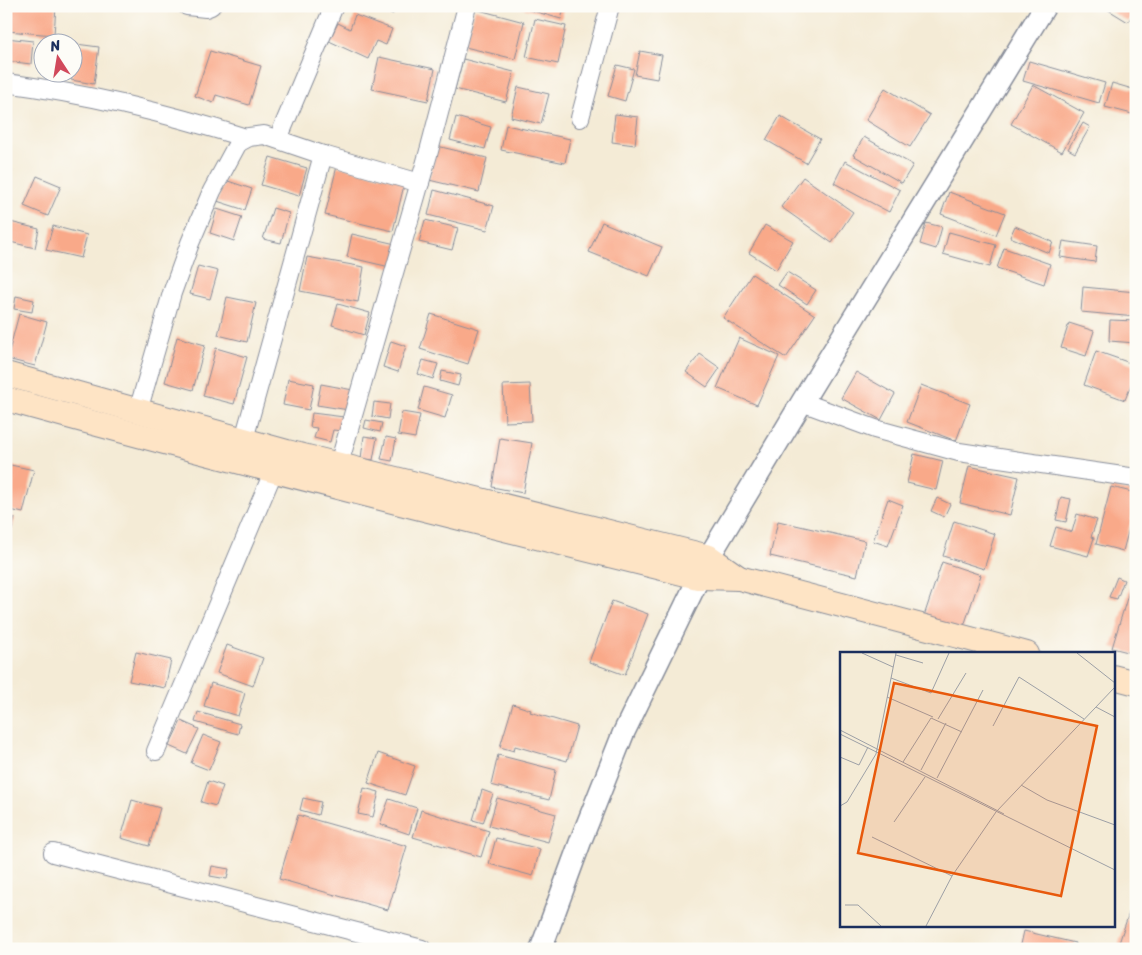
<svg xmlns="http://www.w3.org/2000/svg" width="1142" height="955" viewBox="0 0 1142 955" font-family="Sriracha,sans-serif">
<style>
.building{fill:#f9a989}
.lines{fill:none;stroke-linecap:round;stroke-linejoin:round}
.minor-casing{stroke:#888d9a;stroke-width:20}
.tertiary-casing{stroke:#888d9a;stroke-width:24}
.secondary-casing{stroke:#888d9a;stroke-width:26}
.minor{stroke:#fff;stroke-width:18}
.tertiary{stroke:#fff;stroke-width:21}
.secondary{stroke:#fee4c5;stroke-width:24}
.inset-road{fill:none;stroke:#9da0a6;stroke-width:1}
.view{fill:#e8590c;fill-opacity:0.15;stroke:#e8590c;stroke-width:2.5}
.inset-edge{fill:none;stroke:#1b2f5e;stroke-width:2.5}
</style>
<rect width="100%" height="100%" fill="#fdfcf7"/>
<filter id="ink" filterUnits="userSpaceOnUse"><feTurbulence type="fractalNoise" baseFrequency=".02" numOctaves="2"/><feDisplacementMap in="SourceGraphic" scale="10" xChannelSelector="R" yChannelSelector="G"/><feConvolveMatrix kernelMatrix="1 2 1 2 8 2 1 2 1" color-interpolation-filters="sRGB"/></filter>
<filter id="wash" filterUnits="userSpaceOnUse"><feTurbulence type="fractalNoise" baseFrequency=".0096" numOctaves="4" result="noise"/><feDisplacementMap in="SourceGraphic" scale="20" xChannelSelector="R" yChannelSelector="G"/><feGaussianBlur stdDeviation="1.12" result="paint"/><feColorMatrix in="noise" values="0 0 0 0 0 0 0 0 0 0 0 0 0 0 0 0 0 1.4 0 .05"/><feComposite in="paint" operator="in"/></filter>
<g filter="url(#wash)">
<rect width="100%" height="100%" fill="#f4ebd6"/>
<g id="blocks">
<!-- building -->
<g class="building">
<polygon points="6,6 56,6 54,35 7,31"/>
<polygon points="364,6 395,6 393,14"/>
<polygon points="516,6 565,6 561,19"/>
<polygon points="1102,6 1136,6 1136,9 1128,22"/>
<polygon points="475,9 524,22 515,59 465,47"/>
<polygon points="355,15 392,29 386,45 376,41 368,59 329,41 338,23 350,29"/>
<polygon points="535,19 566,26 558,64 526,57"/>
<polygon points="6,38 33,41 31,64 6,61"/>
<polygon points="76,44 99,47 94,84 71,80"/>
<polygon points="210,51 261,66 249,105 216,95 213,103 195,96"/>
<polygon points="640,51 662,55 657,79 635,75"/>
<polygon points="379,57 435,69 428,101 372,89"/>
<polygon points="463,59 514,72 506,102 455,89"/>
<polygon points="1029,61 1105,83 1099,103 1023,81"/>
<polygon points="617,65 634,69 625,101 608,96"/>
<polygon points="1112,83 1136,90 1136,115 1105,107"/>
<polygon points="1033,85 1084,113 1062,152 1011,124"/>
<polygon points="518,87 549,94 541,124 511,117"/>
<polygon points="885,88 930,115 910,147 866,120"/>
<polygon points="615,114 638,117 635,145 612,142"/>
<polygon points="780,116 820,139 806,163 766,140"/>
<polygon points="456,117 491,127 485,149 450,140"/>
<polygon points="1083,123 1090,127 1075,153 1068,149"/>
<polygon points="506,125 570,139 565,163 501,150"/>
<polygon points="864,137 913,165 902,183 853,155"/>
<polygon points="437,146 487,158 479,192 429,180"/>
<polygon points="270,157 307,168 299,196 261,185"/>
<polygon points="845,161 900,190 889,212 834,183"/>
<polygon points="337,166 405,181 393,231 325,215"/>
<polygon points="37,176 61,186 48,216 24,206"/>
<polygon points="803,177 853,212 832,243 781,207"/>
<polygon points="225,180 252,189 245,210 217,201"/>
<polygon points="434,190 494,206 487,230 428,215"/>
<polygon points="949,192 1005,213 996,235 941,214"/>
<polygon points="273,208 289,213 281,243 263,239"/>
<polygon points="217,209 242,217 234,241 210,233"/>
<polygon points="425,220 458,228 452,250 419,242"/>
<polygon points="6,221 39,229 35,248 6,241"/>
<polygon points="602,222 662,247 649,276 589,252"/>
<polygon points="926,223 942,227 936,249 920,244"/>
<polygon points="765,225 793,241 776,270 749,253"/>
<polygon points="53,226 87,235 81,258 46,250"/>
<polygon points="1015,226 1053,242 1049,253 1010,237"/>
<polygon points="949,232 996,245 990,267 943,254"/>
<polygon points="352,234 400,245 394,268 347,257"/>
<polygon points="1063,241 1097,246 1095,262 1060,257"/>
<polygon points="1004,248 1050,264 1044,284 997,268"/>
<polygon points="307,257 364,267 358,302 300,291"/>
<polygon points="198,266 218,271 210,299 190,294"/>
<polygon points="787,272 816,290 807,304 778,285"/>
<polygon points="752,274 815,315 786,358 723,318"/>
<polygon points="1083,287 1136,292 1136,317 1081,312"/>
<polygon points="16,296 34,300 32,312 14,309"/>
<polygon points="227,297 256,303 247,342 218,335"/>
<polygon points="338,304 370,313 364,335 332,325"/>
<polygon points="19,314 47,322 35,366 7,359"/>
<polygon points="431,314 479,329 468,364 420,349"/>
<polygon points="1110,320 1136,321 1136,343 1109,341"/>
<polygon points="1069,323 1094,331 1086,356 1061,348"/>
<polygon points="177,337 205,345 193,390 165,382"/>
<polygon points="739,338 779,356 757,405 717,388"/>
<polygon points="391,341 406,346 398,372 383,367"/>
<polygon points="216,348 247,357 234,404 203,396"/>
<polygon points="1096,351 1136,365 1136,372 1125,400 1084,385"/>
<polygon points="700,354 720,368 707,387 686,372"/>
<polygon points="423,360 438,364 433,379 418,374"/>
<polygon points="442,371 461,375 458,386 440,381"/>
<polygon points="856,372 895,394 881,420 841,398"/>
<polygon points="288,379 314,384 309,410 283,405"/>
<polygon points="321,384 353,390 349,410 317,405"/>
<polygon points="530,384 532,421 505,422 503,385"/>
<polygon points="921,385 970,404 956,441 907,422"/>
<polygon points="424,387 452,395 445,418 418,410"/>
<polygon points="374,402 390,404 388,419 372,416"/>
<polygon points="402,412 420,415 415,438 398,435"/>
<polygon points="312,413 344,417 342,431 333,430 330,442 314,438 317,428 310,427"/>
<polygon points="366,420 382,423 380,432 364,428"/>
<polygon points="364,436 377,438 373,460 361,458"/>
<polygon points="386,437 396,439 392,461 381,459"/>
<polygon points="500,438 532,443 523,493 492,487"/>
<polygon points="914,454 943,461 936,490 907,483"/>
<polygon points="6,464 34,470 23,513 6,509"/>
<polygon points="969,466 1019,477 1010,515 960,503"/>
<polygon points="1111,487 1136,493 1136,502 1123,551 1096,544"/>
<polygon points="1061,497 1071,499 1066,522 1056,520"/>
<polygon points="937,498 950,504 944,517 931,511"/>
<polygon points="888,499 903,505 888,546 873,541"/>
<polygon points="1077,514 1097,520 1091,537 1094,538 1088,556 1050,546 1056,527 1072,532"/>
<polygon points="6,515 15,518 9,540 6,539"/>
<polygon points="778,521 865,541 857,576 770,556"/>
<polygon points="954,521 995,534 984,569 943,556"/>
<polygon points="942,562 981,575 962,632 923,619"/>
<polygon points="1117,577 1124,580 1117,599 1109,597"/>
<polygon points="1130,588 1136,589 1136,654 1112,648"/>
<polygon points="612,601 648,614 625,675 589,662"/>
<polygon points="227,645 263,658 253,686 217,673"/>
<polygon points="136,652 171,660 165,688 129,681"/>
<polygon points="211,683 245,693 238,716 204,706"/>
<polygon points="513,704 531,710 530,712 577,726 567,761 515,746 514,751 500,747"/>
<polygon points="198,712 240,724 238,734 195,722"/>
<polygon points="181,721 199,729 187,754 169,746"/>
<polygon points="203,735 221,742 209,770 191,763"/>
<polygon points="378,753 415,766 405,795 368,783"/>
<polygon points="498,755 556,770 549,800 491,785"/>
<polygon points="208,781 223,786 216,806 201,802"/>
<polygon points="364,788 379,792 373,817 358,814"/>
<polygon points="482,790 493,794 483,823 473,820"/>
<polygon points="303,798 321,802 318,815 300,810"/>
<polygon points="497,798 556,814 548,842 489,826"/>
<polygon points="389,799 417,808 409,834 380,824"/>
<polygon points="132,800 160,808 149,846 121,838"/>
<polygon points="421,810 489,831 481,857 413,837"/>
<polygon points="298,815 407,846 388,910 279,879"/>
<polygon points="496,838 540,849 533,876 489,864"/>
<polygon points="212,866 229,869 227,879 210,876"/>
<polygon points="1135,895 1136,949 1117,949"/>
<polygon points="1024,931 1075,943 1074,949 1020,949"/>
</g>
</g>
</g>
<g filter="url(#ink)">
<use href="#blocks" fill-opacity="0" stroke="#888d9a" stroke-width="1"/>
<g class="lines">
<defs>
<g id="minor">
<polyline points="187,6 206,8 211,6"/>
<path d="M6,83C88,94 167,113 246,138"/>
<polyline points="580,118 610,6"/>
<polyline points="278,139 334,6"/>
<polyline points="802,402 875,429 959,452 1136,478"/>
<polyline points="138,411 172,293 190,243 212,191 238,143 249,137 264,135 323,155 420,183"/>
<polyline points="244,439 323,155"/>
<polyline points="339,464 429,151 467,6"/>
<polyline points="156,751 274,470"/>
<polyline points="53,853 422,949"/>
</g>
<polyline id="tertiary" points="541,949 581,840 623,734 709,557 802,402 1045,6"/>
<g id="secondary">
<polyline points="6,374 287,452 709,557 739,578"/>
<path d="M6,399C236,463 467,520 698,577L739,578L1027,654"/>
<polyline points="1113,677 1136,683"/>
</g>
</defs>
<!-- minor casing -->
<use href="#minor" class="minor-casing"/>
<!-- tertiary casing -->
<use href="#tertiary" class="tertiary-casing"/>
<!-- secondary casing -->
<use href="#secondary" class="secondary-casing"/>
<!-- minor -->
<use href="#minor" class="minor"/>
<!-- tertiary -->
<use href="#tertiary" class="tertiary"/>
<!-- secondary -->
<use href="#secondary" class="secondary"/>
</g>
</g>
<!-- overview -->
<g transform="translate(840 652)">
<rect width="275" height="275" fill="#f4ebd6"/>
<path class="inset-road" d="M22,1L53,15M237,1L275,31M56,3L83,11M51,26L91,41L109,1M47,45L93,65M256,55L275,65M98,67L126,21M153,74L179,25L244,67M0,78L164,162M0,82L275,218M0,105L19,113L28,95M63,110L91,66L122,80M81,118L106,71M97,126L143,38M181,133L207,148L275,173M0,154L7,150L36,102L56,1M54,170L85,125M32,185L112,224M5,253H18L41,274M86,274L112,224L156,160L275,35"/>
<path class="view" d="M54,31L257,74L221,244L18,201Z"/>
<rect width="275" height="275" class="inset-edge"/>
</g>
<!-- margin -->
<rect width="1142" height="955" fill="none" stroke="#fdfcf7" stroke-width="25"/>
<!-- north arrow -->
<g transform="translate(58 58) rotate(348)"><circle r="24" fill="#fdfcf7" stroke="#a3aaba"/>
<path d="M0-4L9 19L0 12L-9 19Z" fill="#d1495b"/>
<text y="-8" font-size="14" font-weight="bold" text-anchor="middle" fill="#1b2f5e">N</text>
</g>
</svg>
